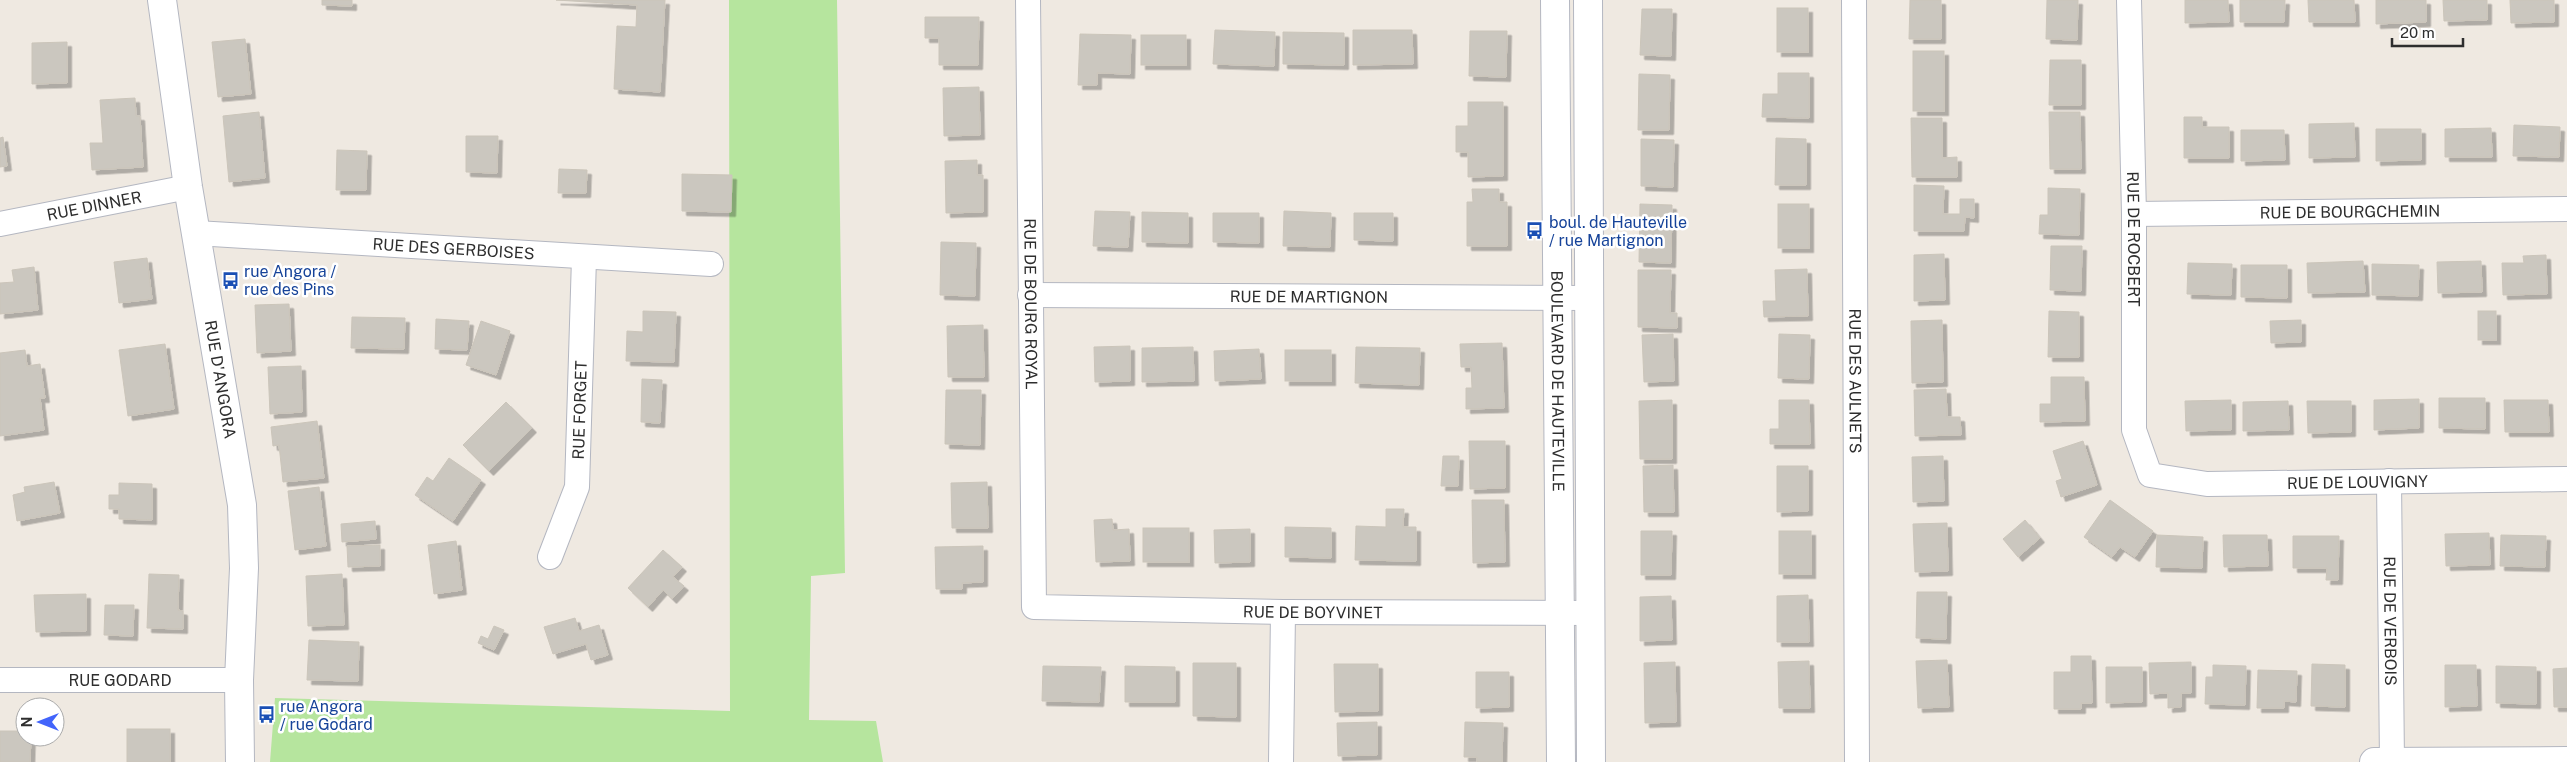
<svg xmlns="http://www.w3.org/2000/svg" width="2567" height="762" viewBox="0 0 2567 762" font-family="'Public Sans',sans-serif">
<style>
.green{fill:#b6e59e}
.building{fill:#cbc7bf;stroke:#cbc5ba;filter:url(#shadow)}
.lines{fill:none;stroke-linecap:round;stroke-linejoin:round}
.minor-casing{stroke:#b4b7c1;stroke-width:26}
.tertiary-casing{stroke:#b4b7c1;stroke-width:30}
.minor{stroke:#fff;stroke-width:24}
.tertiary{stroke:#fff;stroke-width:28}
.labels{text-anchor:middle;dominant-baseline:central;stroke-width:5;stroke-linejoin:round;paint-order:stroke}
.street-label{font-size:16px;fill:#2e2e2e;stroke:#fff}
.transit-label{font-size:16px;fill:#164399;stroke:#fff;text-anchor:start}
</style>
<defs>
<filter id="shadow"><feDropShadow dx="4.5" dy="4.5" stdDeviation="0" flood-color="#0004"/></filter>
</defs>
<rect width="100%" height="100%" fill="#efe9e1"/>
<!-- green -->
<polygon class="green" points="729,0 837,0 845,573 811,576 809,720 876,721 883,762 270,762 275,698 730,711"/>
<!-- building -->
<g class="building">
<polygon points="322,0 352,0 352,6 322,5"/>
<polygon points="556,0 665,0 660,92 614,89 617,26 636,27 637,5"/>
<polygon points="1910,0 1941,0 1941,39 1909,39"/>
<polygon points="2047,0 2078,0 2077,40 2046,39"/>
<polygon points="2185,0 2228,0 2229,22 2185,23"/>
<polygon points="2240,0 2285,0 2284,22 2240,22"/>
<polygon points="2308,0 2354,0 2355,22 2309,22"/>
<polygon points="2376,0 2426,0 2426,22 2376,24"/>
<polygon points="2443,0 2487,0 2487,20 2444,21"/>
<polygon points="2510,0 2554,0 2554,22 2511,23"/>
<rect x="1777" y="8" width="31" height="44"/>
<polygon points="1642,9 1672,9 1671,56 1640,55"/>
<polygon points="925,17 979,17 978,65 939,65 939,38 925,38"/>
<polygon points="1215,30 1275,32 1274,66 1213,64"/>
<polygon points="1353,30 1412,30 1413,64 1353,65"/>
<polygon points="1470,31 1507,31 1506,77 1469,76"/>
<polygon points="1283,32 1344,33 1344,65 1283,64"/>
<polygon points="1080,34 1131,35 1130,74 1097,73 1097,85 1078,85"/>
<rect x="1141" y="35" width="45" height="30"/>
<polygon points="245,39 251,94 218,97 212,42"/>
<polygon points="67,42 67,83 32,84 32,43"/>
<rect x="1913" y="51" width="31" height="60"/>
<polygon points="2050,60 2081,60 2081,105 2049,105"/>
<polygon points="1778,73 1809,73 1809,118 1762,117 1763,94 1778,94"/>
<polygon points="1639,74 1670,75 1669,130 1638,130"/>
<polygon points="979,87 980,135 944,136 943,88"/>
<polygon points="135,98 136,116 140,116 143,167 92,170 90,143 103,143 100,100"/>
<polygon points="1468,102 1503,102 1503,176 1468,177 1468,152 1456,152 1456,126 1468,126"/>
<polygon points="259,112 265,178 229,182 223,116"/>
<polygon points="2049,112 2080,112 2081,169 2050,169"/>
<polygon points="2184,117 2202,117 2202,127 2229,127 2229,158 2184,158"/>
<polygon points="1911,118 1942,118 1942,158 1957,157 1957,177 1912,177"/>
<polygon points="2354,123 2355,157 2309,158 2309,124"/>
<polygon points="2514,125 2560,127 2559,157 2513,156"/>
<polygon points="2491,128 2492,157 2445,157 2445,129"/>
<polygon points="2376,129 2421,129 2421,160 2376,161"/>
<polygon points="2241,130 2284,130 2285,160 2241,161"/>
<polygon points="466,136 498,136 497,173 466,172"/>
<polygon points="3,137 7,166 0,167 0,138"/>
<polygon points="1776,138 1806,139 1806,185 1775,185"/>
<polygon points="1641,139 1674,140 1673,187 1641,186"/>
<polygon points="337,150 367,151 366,190 336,190"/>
<polygon points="977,160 977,175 983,175 983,212 946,213 945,161"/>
<polygon points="559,169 587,170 586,193 558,193"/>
<polygon points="682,174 732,175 731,212 682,211"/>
<polygon points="1914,185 1944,186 1943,214 1960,214 1960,199 1974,199 1974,218 1965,217 1964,231 1914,231"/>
<polygon points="2048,188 2080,189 2079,235 2039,234 2040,215 2048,215"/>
<polygon points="1472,189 1499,189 1499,202 1507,202 1507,246 1467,246 1467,202 1473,202"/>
<polygon points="1640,204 1672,205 1671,263 1639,262"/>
<rect x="1778" y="204" width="31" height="44"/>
<polygon points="1095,211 1130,212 1128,247 1093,246"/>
<polygon points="1284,211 1331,213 1330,247 1283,246"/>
<polygon points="1142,212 1188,213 1188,243 1142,242"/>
<polygon points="1213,213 1259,213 1259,243 1213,242"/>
<polygon points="1354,213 1393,213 1393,241 1354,240"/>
<polygon points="941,242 976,243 975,296 940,295"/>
<polygon points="2051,246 2082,246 2081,291 2050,290"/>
<polygon points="1944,254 1945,300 1914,301 1914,255"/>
<polygon points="2546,255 2547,294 2503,295 2502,263 2524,263 2523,256"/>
<polygon points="147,258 152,299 119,303 114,262"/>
<polygon points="2363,261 2365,292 2308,293 2307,263"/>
<polygon points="2481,261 2482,292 2438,293 2437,262"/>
<polygon points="2188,263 2232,264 2231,295 2187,294"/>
<polygon points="2372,264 2419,265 2418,296 2372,295"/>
<polygon points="2241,265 2287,265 2287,298 2241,297"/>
<polygon points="34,267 38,310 0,314 0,283 14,282 12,270"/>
<polygon points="1807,269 1808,316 1764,317 1763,301 1776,301 1775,270"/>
<polygon points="1638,270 1671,270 1670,313 1677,313 1677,328 1638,327"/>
<polygon points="289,304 291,351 257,353 255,305"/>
<polygon points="643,311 676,312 674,362 626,361 627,331 643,332"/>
<polygon points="2049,311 2079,312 2079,357 2048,357"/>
<rect x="2478" y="311" width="18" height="29"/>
<polygon points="352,317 405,318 404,349 351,348"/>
<polygon points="436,319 469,321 467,350 435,349"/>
<polygon points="1942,320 1943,382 1912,383 1911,321"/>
<polygon points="2301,320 2301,342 2271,343 2270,321"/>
<polygon points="481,321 510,331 496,375 466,365"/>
<polygon points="983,325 984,377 948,377 947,326"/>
<polygon points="1673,334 1674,381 1644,382 1642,335"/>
<polygon points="1779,334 1810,335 1809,379 1778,378"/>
<polygon points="1502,343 1504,408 1466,409 1466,388 1472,388 1471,367 1461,367 1460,344"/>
<polygon points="165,344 174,409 128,416 119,350"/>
<polygon points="1130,346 1130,381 1095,382 1094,347"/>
<polygon points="1193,347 1194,381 1142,382 1142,348"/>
<polygon points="1356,347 1420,348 1419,385 1355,383"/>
<polygon points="1259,349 1261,379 1215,381 1214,351"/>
<polygon points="25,350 27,366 40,364 45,398 40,398 44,430 0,436 0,353"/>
<rect x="1285" y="350" width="46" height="31"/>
<polygon points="301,366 302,412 270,414 268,367"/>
<polygon points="2051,377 2084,377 2085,421 2040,422 2040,404 2051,404"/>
<polygon points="642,379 662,380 660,423 641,422"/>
<polygon points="1946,389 1947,417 1960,417 1961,435 1915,436 1914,390"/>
<polygon points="946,390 981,390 980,445 945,444"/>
<polygon points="2439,398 2485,398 2485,429 2439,428"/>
<polygon points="2419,399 2419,428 2374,430 2374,400"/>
<polygon points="1672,400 1672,459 1640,459 1639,401"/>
<polygon points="1779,400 1809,400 1810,444 1770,444 1770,429 1779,429"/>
<polygon points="2231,400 2231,430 2186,431 2185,401"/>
<polygon points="2504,400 2548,400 2549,432 2505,432"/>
<polygon points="2288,401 2289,430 2243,431 2243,402"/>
<polygon points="2307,401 2351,401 2351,432 2308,433"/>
<polygon points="506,402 532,428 489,471 463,445"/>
<polygon points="317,421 324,478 283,482 279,445 273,446 271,427"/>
<polygon points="1469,441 1505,441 1505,488 1470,489"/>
<polygon points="2083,441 2097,485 2061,497 2056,481 2062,479 2053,451"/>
<polygon points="1443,456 1459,456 1458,486 1441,486"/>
<polygon points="1943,456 1944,501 1913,502 1912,457"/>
<polygon points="449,458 481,480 453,521 415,495 427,477 433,481"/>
<polygon points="1673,465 1674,512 1644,512 1643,466"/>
<polygon points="1777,466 1808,466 1808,511 1777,512"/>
<polygon points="54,482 60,513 17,521 13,495 25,492 24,487"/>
<polygon points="987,482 988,528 952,528 951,483"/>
<polygon points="119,483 152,484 152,520 119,519 119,509 109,509 109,495 119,495"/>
<polygon points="319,487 326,546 295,550 288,491"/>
<polygon points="1472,500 1504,500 1505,562 1473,563"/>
<polygon points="2110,500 2153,531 2135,557 2120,547 2112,557 2084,537"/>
<polygon points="1386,509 1404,509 1403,527 1416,527 1416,561 1355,560 1356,526 1386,527"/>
<polygon points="1112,519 1113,530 1129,529 1130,561 1096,562 1094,520"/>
<polygon points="2025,520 2040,538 2018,557 2003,539"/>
<polygon points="375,521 376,539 342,542 341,524"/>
<polygon points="1947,523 1948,571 1915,572 1913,524"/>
<polygon points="1285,527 1331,528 1331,558 1285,557"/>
<rect x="1143" y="528" width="46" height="34"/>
<polygon points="1250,529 1250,562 1215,563 1214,530"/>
<polygon points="1641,531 1672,531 1671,575 1641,575"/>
<rect x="1779" y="531" width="32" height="43"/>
<polygon points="2489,533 2490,565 2446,566 2445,534"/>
<polygon points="2157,535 2203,537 2202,568 2156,567"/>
<polygon points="2223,535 2267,535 2268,566 2224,567"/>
<polygon points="2501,535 2546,536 2545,567 2500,566"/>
<polygon points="2293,536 2339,536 2338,580 2326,580 2327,568 2293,568"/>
<polygon points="456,541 462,590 434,594 428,545"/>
<polygon points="380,545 380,566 348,567 347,546"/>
<polygon points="983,546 983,582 962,583 962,589 936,589 935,547"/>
<polygon points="663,550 682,567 673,577 684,586 672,599 663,590 648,607 628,588"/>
<polygon points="149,574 179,575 178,610 183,611 183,629 147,628"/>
<polygon points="342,574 344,625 308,626 306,576"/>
<polygon points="1917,592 1947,592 1946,639 1916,638"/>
<polygon points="86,594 86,631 36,632 34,595"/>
<polygon points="1808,595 1809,642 1777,642 1777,596"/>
<polygon points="1671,596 1672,640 1640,641 1640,597"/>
<polygon points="105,605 134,605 133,636 104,635"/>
<polygon points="575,618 579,631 599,625 608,655 591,660 586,644 553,654 544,627"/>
<polygon points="494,626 504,630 494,650 478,643 481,636 488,639"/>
<polygon points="309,640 359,642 358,681 307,680"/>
<polygon points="2071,656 2091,656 2092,703 2081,703 2081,709 2054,709 2054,672 2071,672"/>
<polygon points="1947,660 1949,707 1918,708 1916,661"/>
<polygon points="1809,661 1810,708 1779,708 1778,662"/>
<polygon points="1675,662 1676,722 1645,723 1644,663"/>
<polygon points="2191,662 2191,693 2181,693 2181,707 2168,708 2168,693 2150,694 2149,663"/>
<polygon points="1193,663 1236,663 1236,717 1193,716"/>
<polygon points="1334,664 1378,664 1378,711 1335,712"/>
<polygon points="2312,664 2345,665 2345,707 2311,706"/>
<polygon points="2213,665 2246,666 2245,705 2205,704 2206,677 2213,677"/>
<polygon points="2445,665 2476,665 2477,706 2445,707"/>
<polygon points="1043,666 1101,667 1099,702 1042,701"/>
<polygon points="1125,666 1175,667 1175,702 1125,702"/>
<polygon points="2496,666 2536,667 2536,704 2496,703"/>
<polygon points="2106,667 2142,667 2142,702 2106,703"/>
<polygon points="2567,668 2567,707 2554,707 2553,669"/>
<polygon points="2258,670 2297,671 2296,702 2284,701 2284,708 2257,708"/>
<polygon points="1476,672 1509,672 1509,707 1476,708"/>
<polygon points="1377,722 1377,755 1338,756 1337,723"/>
<polygon points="1465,722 1503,723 1502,762 1477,762 1477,757 1464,757"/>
<rect x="127" y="729" width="43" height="33"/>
<polygon points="0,731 25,731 25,737 31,737 30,762 0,762"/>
</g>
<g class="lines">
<defs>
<g id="minor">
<path id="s1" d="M1028,0L1034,607L1283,612L1592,613"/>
<path id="s2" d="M1854,0L1857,762"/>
<path id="s3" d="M2129,0L2134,214V430L2150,475L2207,484L2567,479"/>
<path id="s4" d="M2134,214L2567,209"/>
<path id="s5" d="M0,224L188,187"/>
<path id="s6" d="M196,233L711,264"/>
<path id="s7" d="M1030,295L1588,298"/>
<path id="s8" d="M2389,481L2392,762"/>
<path id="s9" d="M550,557L577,487L584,258"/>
<path id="s10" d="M0,680H239"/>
<polyline points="1281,762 1283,612"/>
</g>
<g id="tertiary">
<path id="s11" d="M162,0L188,187L242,505L244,568L239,680L240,762"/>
<path id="s12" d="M1555,0L1561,762"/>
<polyline points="1588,0 1591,762"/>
<polyline points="2374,762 2567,761"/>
</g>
</defs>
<!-- minor casing -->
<use href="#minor" class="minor-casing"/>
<!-- tertiary casing -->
<use href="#tertiary" class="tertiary-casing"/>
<!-- minor -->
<use href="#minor" class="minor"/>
<!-- tertiary -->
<use href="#tertiary" class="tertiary"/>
</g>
<!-- icons -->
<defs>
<symbol id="bus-bare" viewBox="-9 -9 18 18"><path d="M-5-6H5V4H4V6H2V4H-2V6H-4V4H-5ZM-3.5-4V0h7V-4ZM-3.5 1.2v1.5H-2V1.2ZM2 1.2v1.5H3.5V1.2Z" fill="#1a4fb4" stroke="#fff" stroke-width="2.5" paint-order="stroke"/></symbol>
</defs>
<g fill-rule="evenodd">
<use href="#bus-bare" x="1522" y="218" width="25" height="25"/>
<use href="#bus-bare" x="218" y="268" width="25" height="25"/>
<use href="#bus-bare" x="254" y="702" width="25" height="25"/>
</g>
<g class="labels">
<!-- street labels -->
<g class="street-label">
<text stroke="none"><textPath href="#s5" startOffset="96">RUE DINNER</textPath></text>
<text stroke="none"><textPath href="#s4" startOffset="216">RUE DE BOURGCHEMIN</textPath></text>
<text stroke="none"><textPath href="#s3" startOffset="239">RUE DE ROCBERT</textPath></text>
<text stroke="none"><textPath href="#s6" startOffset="258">RUE DES GERBOISES</textPath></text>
<text stroke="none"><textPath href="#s7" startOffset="279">RUE DE MARTIGNON</textPath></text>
<text stroke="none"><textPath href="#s1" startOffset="304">RUE DE BOURG ROYAL</textPath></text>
<text stroke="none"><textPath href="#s11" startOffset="384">RUE D'ANGORA</textPath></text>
<text stroke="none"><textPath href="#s12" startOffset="381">BOULEVARD DE HAUTEVILLE</textPath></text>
<text stroke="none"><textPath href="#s2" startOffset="381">RUE DES AULNETS</textPath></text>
<text stroke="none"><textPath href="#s9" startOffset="152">RUE FORGET</textPath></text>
<text stroke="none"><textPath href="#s3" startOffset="686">RUE DE LOUVIGNY</textPath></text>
<text stroke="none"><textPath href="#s1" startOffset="886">RUE DE BOYVINET</textPath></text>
<text stroke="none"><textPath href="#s8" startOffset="140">RUE DE VERBOIS</textPath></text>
<text stroke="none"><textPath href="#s10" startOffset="120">RUE GODARD</textPath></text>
</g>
<!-- transit labels -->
<g class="transit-label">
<text x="1549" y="222">boul. de Hauteville<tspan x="1549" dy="18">/ rue Martignon</tspan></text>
<text x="244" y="271">rue Angora /<tspan x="244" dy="18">rue des Pins</tspan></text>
<text x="280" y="706">rue Angora<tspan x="280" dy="18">/ rue Godard</tspan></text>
</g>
</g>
<!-- north arrow -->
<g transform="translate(40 722) rotate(270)"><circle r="24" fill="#ffffff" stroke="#ababab"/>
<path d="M0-4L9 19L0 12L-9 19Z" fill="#4264fb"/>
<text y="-8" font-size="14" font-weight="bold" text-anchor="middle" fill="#2e2e2e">N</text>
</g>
<!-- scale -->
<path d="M2392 38v8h71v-8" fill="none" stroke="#2e2e2e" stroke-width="2.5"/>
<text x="2400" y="38" font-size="15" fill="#2e2e2e" stroke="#ffffff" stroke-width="4" paint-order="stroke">20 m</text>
</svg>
